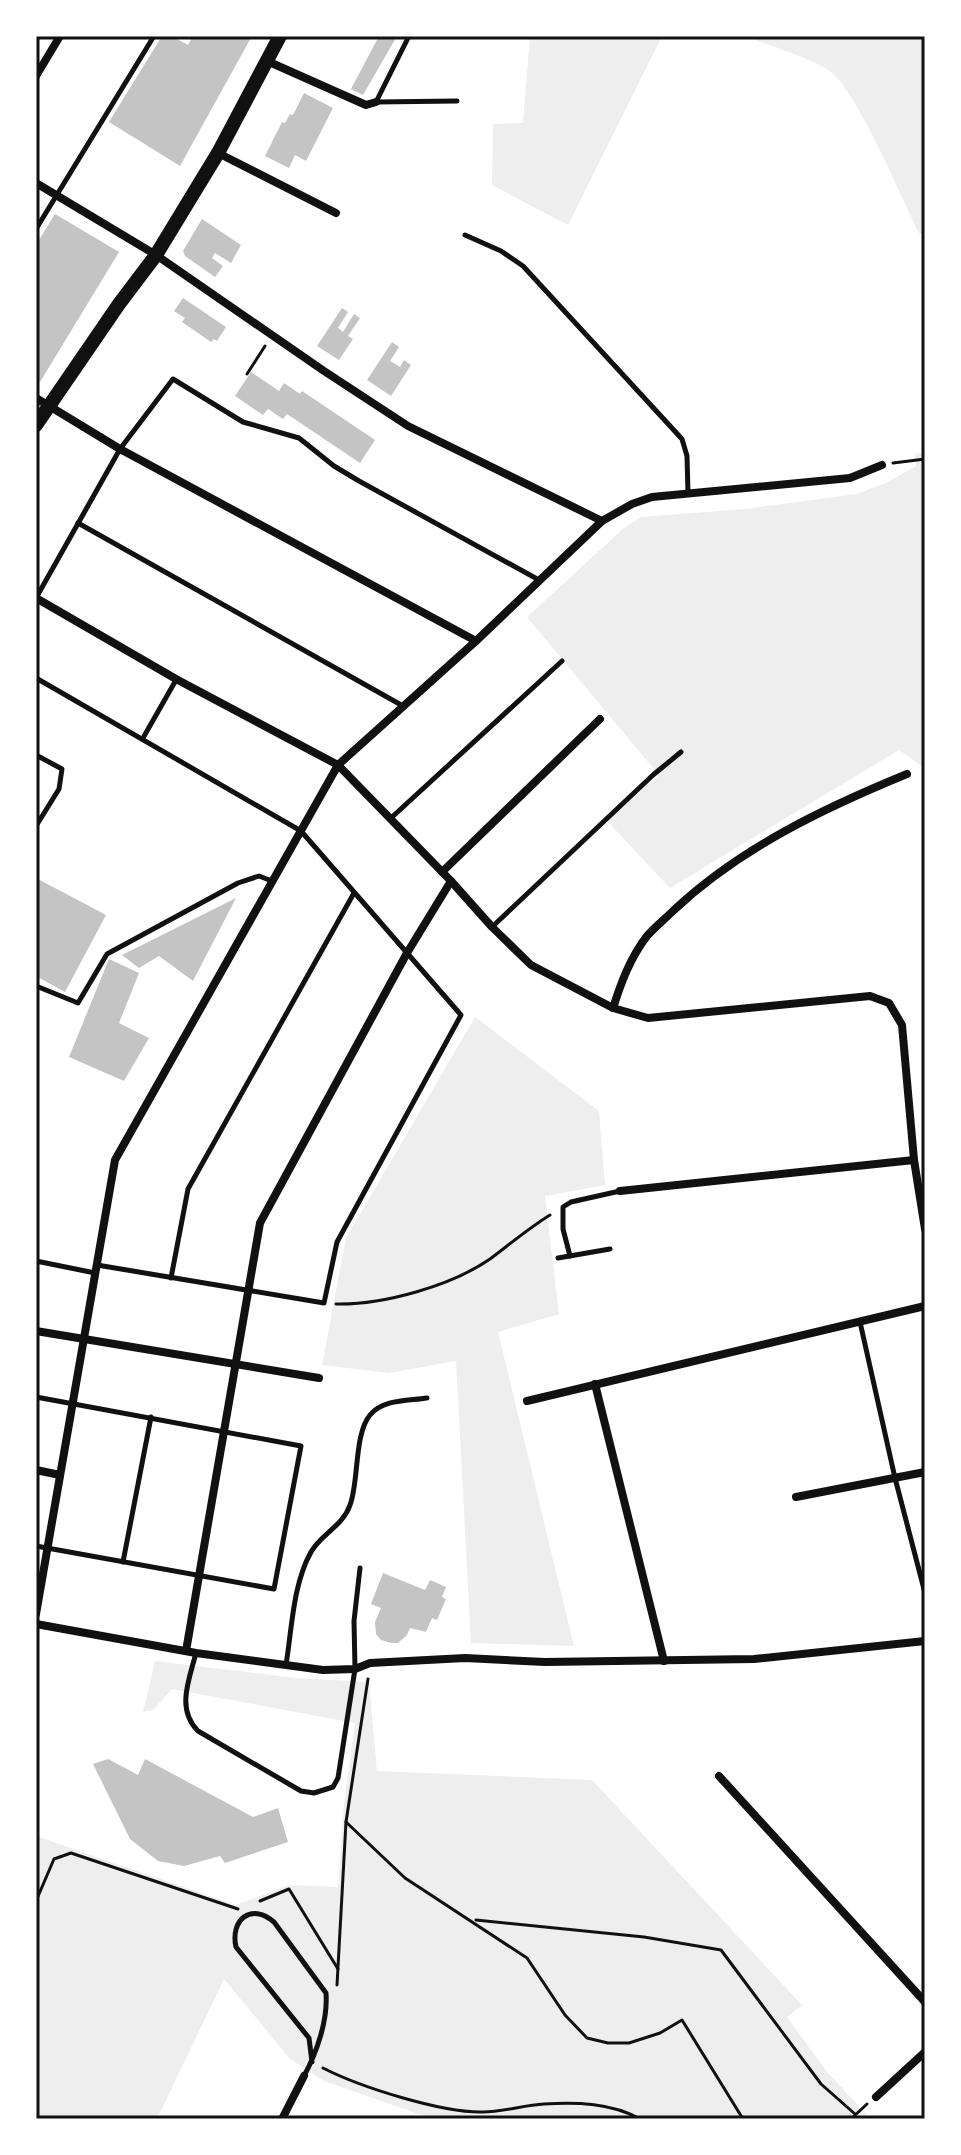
<svg xmlns="http://www.w3.org/2000/svg" width="961" height="2155" viewBox="0 0 961 2155" font-family="'Work Sans',sans-serif">
<style>
.green{fill:#eee}
.building{fill:#c4c4c4}
.lines{fill:none;stroke-linecap:round;stroke-linejoin:round}
.path{stroke:#111;stroke-width:3}
.service{stroke:#111;stroke-width:5}
.minor{stroke:#111;stroke-width:8}
.primary{stroke:#111;stroke-width:14}
.neatline{fill:none;stroke:#111;stroke-width:3}
</style>
<rect width="100%" height="100%" fill="#fff"/>
<!-- green -->
<g class="green">
<polygon points="530,36 662,36 568,225 492,185 493,124 523,123"/>
<path d="M745,36H925V233H919C902,199 857,91 830,71C815,60 766,44 745,36Z"/>
<polygon points="925,452 925,768 899,750 670,888 607,821 659,775 527,617 624,528 641,517 745,509 857,494 888,482 916,466 915,454"/>
<polygon points="475,1017 599,1111 605,1185 545,1196 559,1314 498,1332 574,1646 471,1643 456,1361 389,1373 322,1365 346,1238"/>
<polygon points="155,1661 295,1678 369,1682 377,1771 592,1780 802,2005 787,2017 827,2072 871,2119 433,2119 324,2081 290,2059 224,1979 157,2119 36,2119 36,1836 236,1905 289,1885 338,1887 344,1804 355,1723 172,1689 153,1710 143,1712"/>
</g>
<!-- building -->
<g class="building">
<polygon points="162,36 171,36 188,45 193,36 252,36 180,166 109,122"/>
<polygon points="379,36 397,36 363,95 351,89"/>
<polygon points="304,93 333,108 306,161 295,155 289,168 265,156 282,122 285,123 290,114 293,115"/>
<polygon points="55,214 119,252 40,382 36,380 36,245"/>
<polygon points="202,219 241,245 231,263 215,253 212,258 223,266 215,277 185,256 183,251"/>
<polygon points="183,298 226,327 217,341 214,339 211,342 182,322 185,318 174,311"/>
<polygon points="342,308 348,312 338,328 343,332 354,314 360,318 348,336 353,339 339,360 317,346"/>
<polygon points="392,342 399,347 390,361 400,367 404,360 411,365 391,396 367,380"/>
<polygon points="251,372 279,391 284,383 300,394 302,391 375,440 360,463 287,414 283,419 268,409 263,415 235,396"/>
<polygon points="36,878 106,915 65,992 36,976"/>
<polygon points="236,898 193,981 159,956 139,968 122,955"/>
<polygon points="109,959 139,973 119,1023 149,1038 124,1081 69,1057"/>
<polygon points="383,1573 425,1590 430,1580 446,1587 442,1597 446,1599 437,1620 432,1618 426,1632 410,1628 407,1635 398,1643 391,1643 381,1640 376,1634 375,1622 381,1608 371,1604"/>
<polygon points="108,1759 138,1775 145,1759 253,1817 278,1808 288,1842 225,1863 220,1856 184,1866 158,1861 130,1839 93,1764"/>
</g>
<g class="lines">
<!-- path -->
<g class="path">
<polyline points="247,374 265,346"/>
<polyline points="893,463 925,459"/>
<path d="M336,1304C383,1305 451,1286 490,1259C510,1244 529,1228 550,1215"/>
<polyline points="346,1822 405,1878 527,1958 565,2015 587,2038 608,2043 629,2043 660,2033 682,2020 743,2119"/>
<polyline points="36,1901 54,1859 71,1853 238,1909"/>
<polyline points="260,1901 289,1889 338,1969"/>
<polyline points="476,1920 644,1937 721,1950 821,2084 855,2114"/>
<polyline points="337,1985 346,1822 368,1679"/>
<path d="M323,2068C360,2087 442,2113 483,2112C503,2112 524,2105 544,2104C577,2102 612,2103 640,2119"/>
<polyline points="851,2119 867,2104"/>
</g>
<!-- service -->
<g class="service">
<polyline points="409,36 376,102 457,101"/>
<polyline points="36,229 154,36"/>
<polyline points="465,235 501,251 523,266 682,439 687,456 688,493"/>
<polyline points="78,523 403,706"/>
<polyline points="36,598 120,449 173,379 243,422 299,438 334,466 359,481 539,580"/>
<polyline points="36,678 301,831 461,1015 337,1242 324,1303 97,1265"/>
<polyline points="143,738 176,680"/>
<polyline points="36,755 62,769 59,789 36,826"/>
<polyline points="391,818 562,661"/>
<polyline points="492,927 653,775 681,752"/>
<polyline points="36,986 78,1003 107,954 238,883 259,876 272,881"/>
<polyline points="570,1256 563,1229 563,1207 571,1202 620,1191"/>
<polyline points="558,1258 610,1249"/>
<polyline points="36,1261 95,1273"/>
<polyline points="171,1278 188,1189 354,893"/>
<polyline points="860,1322 895,1478 925,1593"/>
<polyline points="36,1397 301,1446 274,1589 36,1546"/>
<polyline points="123,1562 151,1417"/>
<path d="M196,1653C189,1680 176,1709 198,1731L301,1791L314,1793L333,1787L338,1778L355,1669L354,1621L360,1568"/>
<path d="M286,1665C292,1628 293,1584 311,1552C321,1534 343,1526 350,1505C359,1482 354,1434 370,1415C383,1399 408,1401 427,1398"/>
<path d="M304,2076C317,2052 328,2020 326,1993L274,1922C251,1902 230,1920 236,1947L309,2038L312,2062"/>
</g>
<!-- minor -->
<g class="minor">
<polyline points="267,61 366,105 376,102"/>
<polyline points="36,76 60,36"/>
<polyline points="218,153 336,213"/>
<polyline points="36,183 156,255 324,371 408,426 602,521"/>
<polyline points="36,398 120,449 476,641"/>
<polyline points="36,598 176,679 338,765 451,881 492,927 531,965 613,1008 648,1018 870,996 889,1003 902,1025 914,1160 925,1229"/>
<polyline points="442,872 600,719"/>
<path d="M613,1008C621,983 630,958 647,936C655,927 665,919 674,910C740,848 824,808 907,774"/>
<polyline points="620,1191 914,1160"/>
<polyline points="36,1331 319,1378"/>
<polyline points="595,1384 664,1661"/>
<polyline points="527,1401 925,1306"/>
<polyline points="36,1470 60,1475"/>
<polyline points="796,1497 925,1472"/>
<polyline points="36,1614 115,1160 338,765 476,641 602,521 632,504 652,497 850,478 882,465"/>
<polyline points="36,1624 196,1653 323,1670 355,1669 370,1663 465,1658 545,1662 754,1659 925,1641"/>
<polyline points="186,1651 260,1223 407,953 451,881"/>
<polyline points="719,1776 925,2002"/>
<polyline points="876,2097 925,2052"/>
<polyline points="282,2119 304,2076"/>
</g>
<!-- primary -->
<polyline class="primary" points="36,425 119,304 156,255 218,153 280,36"/>
</g>
<!-- border -->
<rect width="961" height="2155" fill="none" stroke="#ffffff" stroke-width="76"/>
<rect x="38" y="38" width="885" height="2079" class="neatline"/>
</svg>
